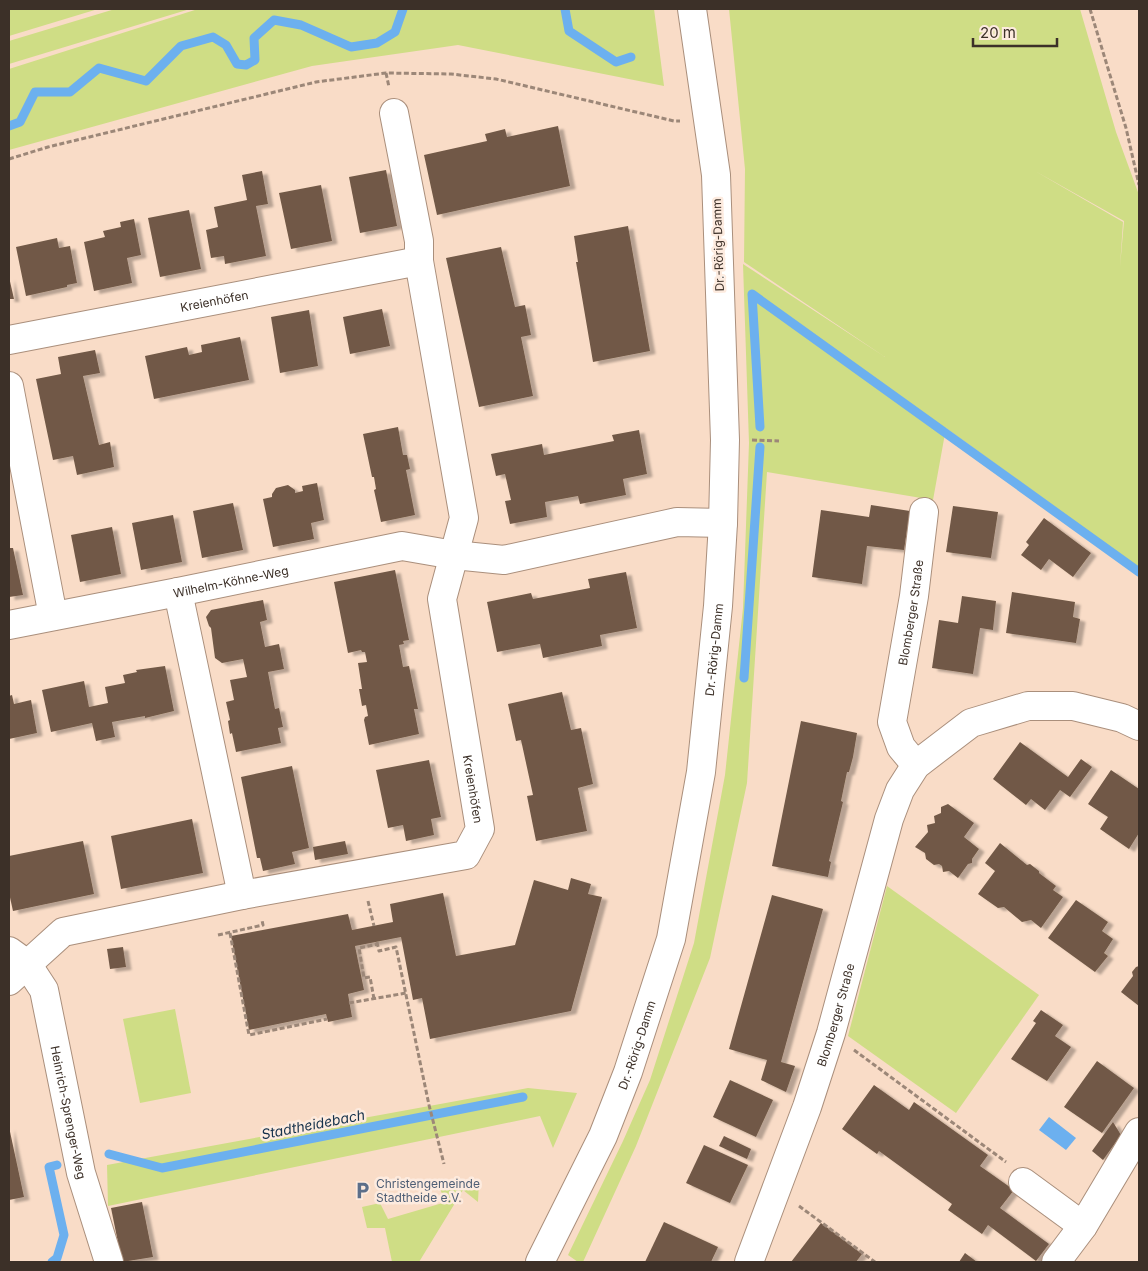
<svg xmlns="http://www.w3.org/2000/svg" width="1148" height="1271" viewBox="0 0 1148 1271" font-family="Inter,sans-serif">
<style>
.green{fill:#cfdd85;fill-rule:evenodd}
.water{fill:#6cb0ef}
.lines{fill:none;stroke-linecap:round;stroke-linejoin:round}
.stream{stroke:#6cb0ef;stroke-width:9}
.building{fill:#715946;filter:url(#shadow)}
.minor-casing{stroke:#aa8f7c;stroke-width:30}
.path{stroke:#9c8778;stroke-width:3;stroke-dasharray:5 2.5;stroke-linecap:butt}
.minor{stroke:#fff;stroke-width:28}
.labels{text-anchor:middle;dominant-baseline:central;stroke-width:5;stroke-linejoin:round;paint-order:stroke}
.street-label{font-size:12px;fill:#3c3028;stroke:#fdebdf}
.service-label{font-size:12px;fill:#4e5e75;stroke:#fdebdf;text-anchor:start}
.water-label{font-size:14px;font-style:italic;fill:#15314b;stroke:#fdebdf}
</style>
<defs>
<filter id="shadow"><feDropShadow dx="5.5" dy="3" stdDeviation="1" flood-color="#0004"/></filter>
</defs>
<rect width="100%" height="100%" fill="#f9dcc7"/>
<!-- green -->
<g class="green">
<polygon points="9,9 98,9 9,36"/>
<polygon points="115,9 190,9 9,64 9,41"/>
<polygon points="198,9 654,9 664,86 458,45 312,66 9,150 9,69"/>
<path d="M729,9H1080L1116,132L1139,195V568L946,428L933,500L767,472L747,783L710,958L636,1146L583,1262H578L568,1255L623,1141L650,1080L694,943L725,775L743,608L749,443L743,264L885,357L744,262L745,169ZM1035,171L1124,221L1120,267L1123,222Z"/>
<polygon points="887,886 1039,995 956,1113 848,1036"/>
<polygon points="175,1009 191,1093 140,1103 123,1019"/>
<polygon points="528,1088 577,1093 553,1148 540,1116 108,1206 107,1165"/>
<polygon points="479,1181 478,1202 463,1190 419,1262 392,1262 385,1228 367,1228 362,1207 380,1203 388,1219 446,1202 440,1189"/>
</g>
<!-- water -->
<polygon class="water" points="1049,1117 1076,1138 1066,1150 1039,1130"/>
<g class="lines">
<!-- stream -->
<g class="stream">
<polyline points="565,9 569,31 616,62 631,57"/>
<polyline points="9,126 20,122 35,92 70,92 99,68 146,81 181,46 213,37 226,45 237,64 246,65 255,60 254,38 274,20 301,25 351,47 377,43 395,32 403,9"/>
<polyline points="760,427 752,294 1139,572"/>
<polyline points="744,678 760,447"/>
<polyline points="109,1154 162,1168 523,1097"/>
<polyline points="52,1262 57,1258 64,1235 49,1167 57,1165"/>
</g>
</g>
<!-- building -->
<g class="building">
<polygon points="558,126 570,186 437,215 424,155 487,141 485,134 505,129 507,137"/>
<polygon points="386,170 397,226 360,233 349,177"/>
<polygon points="262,171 268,204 256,206 266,256 225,264 224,256 211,258 206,230 218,227 214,207 247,200 242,175"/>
<polygon points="321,185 332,241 291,249 279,193"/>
<polygon points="189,210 201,269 160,277 148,218"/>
<polygon points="134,219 141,255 127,258 132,283 94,291 84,242 105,237 103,231 121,227 120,222"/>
<polygon points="628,226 650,351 593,362 576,262 578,262 574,236"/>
<polygon points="57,238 59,248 70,246 77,283 67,285 67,287 26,296 16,247"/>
<polygon points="501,247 515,307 525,305 531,335 521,337 533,396 479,407 446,258"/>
<polygon points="9,277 14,299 9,299"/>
<polygon points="382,309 390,346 350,354 343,317"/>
<polygon points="309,310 318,366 280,373 271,317"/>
<polygon points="240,337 249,380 154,399 145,356 187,347 189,355 202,352 201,345"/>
<polygon points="95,350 100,373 83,376 99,445 110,442 114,467 77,475 73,456 53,460 36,379 61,374 58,357"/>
<polygon points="398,427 403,455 407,455 410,469 406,470 415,515 381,522 374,490 376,489 374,477 372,477 363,434"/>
<polygon points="639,430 647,474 623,479 626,495 580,504 578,496 545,502 547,517 510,524 505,501 511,500 505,474 496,476 491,454 542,444 544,455 614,441 612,435"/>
<polygon points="317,483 324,520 311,523 314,539 273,547 263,499 272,497 272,494 276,488 288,485 295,490 295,493 303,491 302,486"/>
<polygon points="233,503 243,550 202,558 193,511"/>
<polygon points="871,505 910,511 904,550 867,546 862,584 812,577 821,510 869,517"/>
<polygon points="953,506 998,512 991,558 946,552"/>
<polygon points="173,515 182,562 141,570 132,523"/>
<polygon points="1044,518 1091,553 1073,577 1049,559 1041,570 1021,555 1029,545 1026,542"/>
<polygon points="112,527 121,574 80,582 71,535"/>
<polygon points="9,548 13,548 23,595 9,597"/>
<polygon points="395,570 409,640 403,641 404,644 399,645 403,667 409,666 418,709 414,709 419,734 369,745 364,720 365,717 368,716 366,705 362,706 359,689 362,689 358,663 367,662 365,652 362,652 361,650 348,653 334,582"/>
<polygon points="626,572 637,628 600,635 602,646 543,658 540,644 497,652 487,602 531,593 533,599 590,588 588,579"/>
<polygon points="1012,592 1075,602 1073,617 1080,619 1076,643 1006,633"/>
<polygon points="962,596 996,601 993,630 980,628 973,674 932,668 939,620 958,623"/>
<polygon points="263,600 267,620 260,622 265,647 279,644 284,669 268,672 275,709 279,708 283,727 278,728 281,743 236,752 232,733 230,734 228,721 230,720 226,702 234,700 230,680 247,677 243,659 222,663 215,658 211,628 209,626 206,617 211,610"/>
<polygon points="165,666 174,711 145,718 145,716 112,722 115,737 96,741 92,723 51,732 42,690 84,681 89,707 108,703 105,687 125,683 123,675 137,672 136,670"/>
<polygon points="562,692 571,730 581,728 593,784 578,788 587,831 536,841 527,796 533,795 521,740 516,741 508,704"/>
<polygon points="12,695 14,704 31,700 37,733 9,739 9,696"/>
<polygon points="801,721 857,733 853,757 849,772 847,772 841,801 843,802 829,861 831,862 828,877 772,866"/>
<polygon points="1020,742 1068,777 1081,759 1092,767 1070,797 1060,790 1045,810 1031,799 1026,805 993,779"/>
<polygon points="429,760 441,817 431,819 434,835 406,841 403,825 388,828 376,770"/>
<polygon points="292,766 309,848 292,852 295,864 263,871 260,858 257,858 241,777"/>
<polygon points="1111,770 1139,789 1139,833 1129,849 1100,829 1108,817 1088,804"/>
<polygon points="948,804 974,823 964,837 979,849 972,859 972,863 968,864 958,878 949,871 943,872 942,866 939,864 934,865 926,859 925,853 915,847 928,832 927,825 935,823 934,816 941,813 941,807"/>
<polygon points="192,819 203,873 121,889 111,836"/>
<polygon points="83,841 94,894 13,911 9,893 9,856"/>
<polygon points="345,841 348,854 315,860 313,847"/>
<polygon points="1000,843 1027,865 1030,864 1039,871 1039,873 1056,886 1053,890 1063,897 1041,928 1031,920 1022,922 1004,907 998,908 978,894 995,871 985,863"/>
<polygon points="571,878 591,884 588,894 602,897 571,1011 430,1039 422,998 413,1000 401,937 355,946 364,990 348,994 352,1017 328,1022 326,1014 249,1030 231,936 348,914 352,930 393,922 390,904 443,893 456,956 515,945 534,880 568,890"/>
<polygon points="772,895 823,909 781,1062 795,1066 786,1092 761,1080 767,1060 729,1049"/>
<polygon points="1076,900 1108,922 1102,931 1113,939 1104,953 1108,956 1095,972 1048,938"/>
<polygon points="123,947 126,967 110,969 107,949"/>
<polygon points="1139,966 1139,1006 1121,992 1133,976 1132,972 1136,967"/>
<polygon points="1041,1010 1063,1025 1055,1036 1071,1047 1047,1081 1011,1059 1036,1023 1033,1021"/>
<polygon points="1097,1061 1134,1088 1102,1133 1064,1107"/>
<polygon points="730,1080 773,1100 756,1137 713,1117"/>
<polygon points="874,1085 909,1110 914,1102 988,1155 980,1166 1014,1190 1000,1208 1049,1244 1036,1261 988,1225 982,1234 948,1210 952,1204 879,1151 877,1154 842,1129"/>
<polygon points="1113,1122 1121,1135 1103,1160 1092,1151"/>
<polygon points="9,1127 24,1197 9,1200"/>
<polygon points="724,1136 751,1149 747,1159 719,1146"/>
<polygon points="704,1145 748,1165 730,1203 686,1183"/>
<polygon points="142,1202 153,1257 122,1262 111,1208"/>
<polygon points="664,1222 718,1247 711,1262 645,1262"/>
<polygon points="821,1223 862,1254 856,1262 791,1262"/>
<polygon points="965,1253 977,1262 959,1262"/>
</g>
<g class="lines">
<defs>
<g id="minor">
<polyline points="394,113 419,241 419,261"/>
<path id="s1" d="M9,340L419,261L464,518L442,599L480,829L466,855L242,895L63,932L9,981"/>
<polyline points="9,386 53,616"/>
<polyline points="178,592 242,895"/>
<path id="s2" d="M9,625L178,592L402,546L454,555L504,560L677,522L723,523"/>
<path id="s3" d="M916,765L901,747L892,722L914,596L924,512"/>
<path id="s4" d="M9,951L27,964L44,990L81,1173L109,1262"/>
<polyline points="1023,1182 1083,1226"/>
<path id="s5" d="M540,1262L603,1136L628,1072L671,939L701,772L718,606L723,523L725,440L716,175L692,9"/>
<path id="s6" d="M749,1262L807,1107L831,1033L889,819L900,790L916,765L971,723L1028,706H1073L1122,718L1139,726"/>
<polyline points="1056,1262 1083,1226 1139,1132"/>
</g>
</defs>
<!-- minor casing -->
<use href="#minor" class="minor-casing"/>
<!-- path -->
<g class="path">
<polyline points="1090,9 1126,128 1139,185"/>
<polyline points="386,73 389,87"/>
<polyline points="9,159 48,147 316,82 386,73 451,74 496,79 674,121 680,121"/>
<polyline points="752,440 779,441"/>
<polyline points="368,901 374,926"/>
<polyline points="230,933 249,1035 327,1019"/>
<polyline points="218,935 263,925 262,920"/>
<polyline points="377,942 379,951 396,947 429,1105 444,1164"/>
<polyline points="374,999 370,977 364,978 359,948 378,944"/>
<polyline points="349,1003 406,993"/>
<polyline points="854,1050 1006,1162"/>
<polyline points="799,1206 875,1262"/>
</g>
<!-- minor -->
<use href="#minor" class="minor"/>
</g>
<!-- icons -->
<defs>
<symbol id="parking-bare" viewBox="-9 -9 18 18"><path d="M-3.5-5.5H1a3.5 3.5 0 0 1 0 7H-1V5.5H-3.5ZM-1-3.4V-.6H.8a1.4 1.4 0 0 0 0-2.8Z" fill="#5c6f8a" stroke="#fdebdf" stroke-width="2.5" paint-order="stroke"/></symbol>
</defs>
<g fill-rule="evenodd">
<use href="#parking-bare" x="350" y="1178" width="25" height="25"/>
</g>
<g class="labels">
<!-- street labels -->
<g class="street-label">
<text transform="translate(718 245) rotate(-92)">Dr.-Rörig-Damm</text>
<text stroke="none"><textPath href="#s1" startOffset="209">Kreienhöfen</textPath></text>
<text stroke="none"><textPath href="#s2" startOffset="226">Wilhelm-Köhne-Weg</textPath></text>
<text stroke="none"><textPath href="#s3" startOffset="161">Blomberger Straße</textPath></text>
<text stroke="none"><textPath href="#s5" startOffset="642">Dr.-Rörig-Damm</textPath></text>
<text stroke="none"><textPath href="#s1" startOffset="955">Kreienhöfen</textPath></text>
<text stroke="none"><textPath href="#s6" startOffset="262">Blomberger Straße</textPath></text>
<text stroke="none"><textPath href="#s5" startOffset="238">Dr.-Rörig-Damm</textPath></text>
<text stroke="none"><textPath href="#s4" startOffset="178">Heinrich-Sprenger-Weg</textPath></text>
</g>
<!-- service labels -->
<g class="service-label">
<text x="376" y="1183">Christengemeinde<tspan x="376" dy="14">Stadtheide e.V.</tspan></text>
</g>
<!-- water labels -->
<g class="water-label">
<text transform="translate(313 1124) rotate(-11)">Stadtheidebach</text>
</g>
</g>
<!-- border -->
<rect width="1148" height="1271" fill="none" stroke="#3c3028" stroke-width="20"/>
<!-- scale -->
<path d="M973 38v8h84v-8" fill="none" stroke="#3c3028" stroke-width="2.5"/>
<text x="980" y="38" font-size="15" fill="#3c3028" stroke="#fdebdf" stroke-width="4" paint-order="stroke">20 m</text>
</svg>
